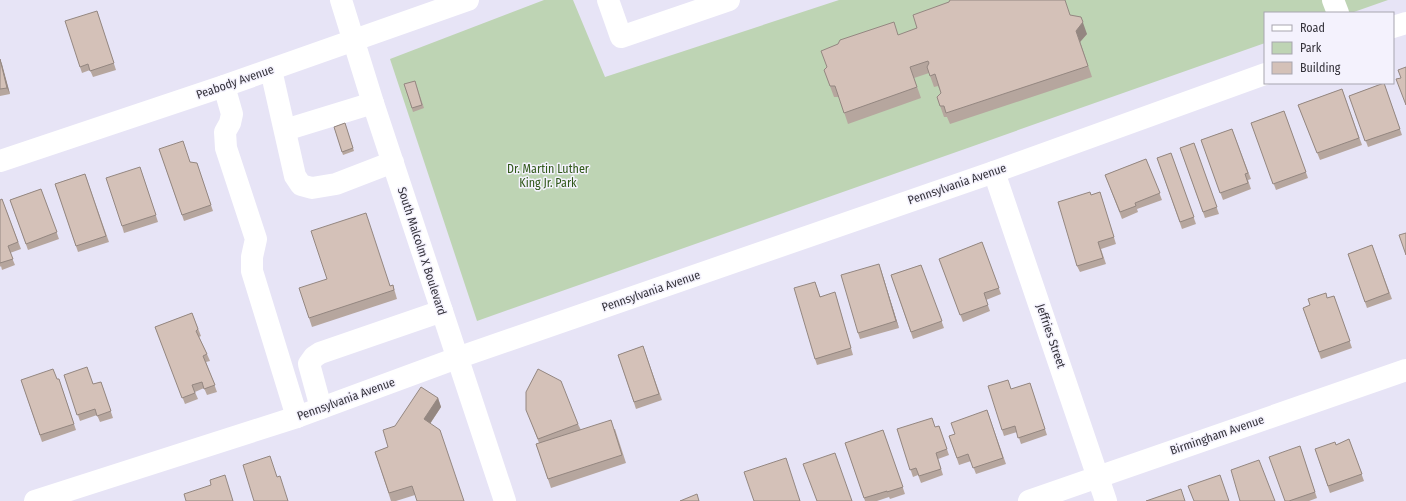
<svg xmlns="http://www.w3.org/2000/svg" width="1406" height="501" viewBox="0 0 1406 501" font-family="'Fira Sans Condensed',sans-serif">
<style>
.green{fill:#bed4b4}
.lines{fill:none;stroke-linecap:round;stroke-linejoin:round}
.minor{stroke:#fff;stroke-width:22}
.wall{fill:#b6a69e}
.shaded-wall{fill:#948781}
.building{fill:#d4c1b8;stroke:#948781}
.labels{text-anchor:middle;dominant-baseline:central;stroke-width:3;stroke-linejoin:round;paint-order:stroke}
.street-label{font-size:12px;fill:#34323a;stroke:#f4f2fd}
.park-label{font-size:12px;fill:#305819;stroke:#f4f2fd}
</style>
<rect width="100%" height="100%" fill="#e7e4f6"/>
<!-- green -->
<polygon class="green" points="544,0 573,0 605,77 839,0 1388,0 1351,13 1265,13 1265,43 477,321 390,59"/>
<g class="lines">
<!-- minor -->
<g class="minor">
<polyline points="341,0 373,103 505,501"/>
<polyline points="608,0 621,37 729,0"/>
<polyline points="1333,0 1338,13"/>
<polyline points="1393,27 1406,23"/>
<polyline points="271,70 295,176 301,185 312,188 336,184 393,162"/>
<polyline points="224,86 232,114 230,123 225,132 226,148 256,239 252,257 252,271 297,417"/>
<polyline points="285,130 373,103"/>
<polyline points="0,161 224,86 468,0"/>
<polyline points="994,172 1106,501"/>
<polyline points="321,408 309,364 314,357 320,353 442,311"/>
<polyline points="35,501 297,417 457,358 994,172 1265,74"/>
<polyline points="1029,501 1406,370"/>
</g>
</g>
<!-- wall -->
<g class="wall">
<polygon points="97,11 116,70 93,77 90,70 82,73 80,67"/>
<polygon points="1070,15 1087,34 1080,42 1092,77 950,124 947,117 944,117 937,97 941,93 938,86 934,87 929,73 914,78 921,98 848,124 839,97 834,97 824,70 899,35"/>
<polygon points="0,59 10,94 0,96"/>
<polygon points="415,81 424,108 413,112 404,84"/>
<polygon points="1384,83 1402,135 1368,147 1349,96"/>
<polygon points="1342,89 1362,145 1320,160 1298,105"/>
<polygon points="1284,111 1308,178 1276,190 1251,123"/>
<polygon points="345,123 354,151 343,155 334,127"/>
<polygon points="1232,129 1251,179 1248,180 1251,189 1223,200 1201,140"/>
<polygon points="1194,143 1219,214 1205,218 1180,148"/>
<polygon points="159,149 190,162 197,164 213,211 184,221"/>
<polygon points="1171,153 1196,224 1182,229 1157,158"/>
<polygon points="1146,159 1162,200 1137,209 1138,212 1122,219 1105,175"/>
<polygon points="142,173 158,222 124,233 122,226"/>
<polygon points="85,174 109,242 78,252 55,184"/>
<polygon points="41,189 59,239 28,250 10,200"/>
<polygon points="1100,192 1116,244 1101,249 1106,264 1080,272 1077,266 1091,195"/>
<polygon points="2,199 21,249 10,253 15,265 2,270 1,266 0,267 0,200"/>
<polygon points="982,242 1001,294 986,300 990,311 963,322 939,259"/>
<polygon points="1372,245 1392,299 1367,308 1348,254"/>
<polygon points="921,265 944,328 913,339 891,275"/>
<polygon points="881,270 899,328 860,339 858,333"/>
<polygon points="815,282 820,296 837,299 853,355 817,365 815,359"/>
<polygon points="393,285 397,299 312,327 309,318"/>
<polygon points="1334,296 1352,348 1321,359 1303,308"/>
<polygon points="192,313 201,336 199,337 207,354 210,361 206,362 217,392 207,395 204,388 195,392 198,399 185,404 155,327"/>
<polygon points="643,346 662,400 636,409 618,355"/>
<polygon points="64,375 93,384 101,382 113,418 100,422 97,415 80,421"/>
<polygon points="57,379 59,379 76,430 42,442 21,380"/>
<polygon points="1030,383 1047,435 1021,444 1017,432 1004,436 1002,430 1011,389"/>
<polygon points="438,398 441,407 430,424 415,495 396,501 391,501 375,452 388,447 395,426"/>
<polygon points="987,410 1006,464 976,474 971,461 959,465 949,436 955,434"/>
<polygon points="530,419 578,424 581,430 615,429 626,463 551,488 536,444 539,443"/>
<polygon points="939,426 949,455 938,459 943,475 921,483 918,475 913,477 897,429 935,427"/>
<polygon points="883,430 905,494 890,499 889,497 877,501 865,501 845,443"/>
<polygon points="1349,439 1364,481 1330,493 1315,449 1336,445"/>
<polygon points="1300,446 1317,498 1309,501 1285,501"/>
</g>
<!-- shaded-wall -->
<g class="shaded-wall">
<polygon points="1081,17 1087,34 1080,42 1092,77 1076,31"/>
<polygon points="0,59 2,64 10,94 7,88"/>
<polygon points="879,264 881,270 899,328 896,321"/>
<polygon points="438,398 441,407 427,428 424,419"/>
</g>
<!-- building -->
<g class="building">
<polygon points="950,0 1065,0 1070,15 1081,17 1083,22 1076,31 1088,66 946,113 944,106 940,106 937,97 941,93 935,74 930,76 927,67 929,63 928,61 910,67 917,87 844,113 835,86 830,86 824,70 827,67 821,51 838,44 840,40 894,22 898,35 917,28 913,15 949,2"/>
<polygon points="97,11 114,63 90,71 88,64 80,67 65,21"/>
<polygon points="0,59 7,88 0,89"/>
<polygon points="1406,67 1406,105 1396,79 1401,78 1398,70"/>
<polygon points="415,81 422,105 412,108 404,84"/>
<polygon points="1384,83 1400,129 1365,141 1349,96"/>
<polygon points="1342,89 1359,138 1317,153 1298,105"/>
<polygon points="1284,111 1306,172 1273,184 1251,123"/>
<polygon points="345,123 353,148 342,152 334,127"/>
<polygon points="1232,129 1248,173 1245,174 1248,183 1220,193 1201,140"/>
<polygon points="183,141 190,162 197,163 211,205 182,215 159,149"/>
<polygon points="1194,143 1217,207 1203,212 1180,148"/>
<polygon points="1171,153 1194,217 1180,222 1157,158"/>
<polygon points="1146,159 1160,193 1135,203 1136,206 1120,212 1105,175"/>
<polygon points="140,167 156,215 122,226 106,178"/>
<polygon points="85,174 106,236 76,246 55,184"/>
<polygon points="41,189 57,232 26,244 10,200"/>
<polygon points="1090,192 1091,195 1100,192 1114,237 1098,242 1103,258 1077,266 1058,202"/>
<polygon points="2,199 18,242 8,246 13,259 0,263 0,200"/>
<polygon points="366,213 390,286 393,285 394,290 309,318 299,288 327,279 311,231"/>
<polygon points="1406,233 1406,255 1399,235"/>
<polygon points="982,242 999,288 984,293 988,305 960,315 939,259"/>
<polygon points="1372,245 1389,293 1365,302 1348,254"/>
<polygon points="879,264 896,321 858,333 841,275"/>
<polygon points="921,265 942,321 911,332 891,275"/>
<polygon points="815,282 820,297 835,292 851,348 815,359 794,288"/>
<polygon points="1326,293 1327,298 1334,296 1350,341 1319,352 1303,308 1310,305 1308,299"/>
<polygon points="192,313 198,329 196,331 207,354 203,356 215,385 204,389 202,382 192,385 195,393 182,398 155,327"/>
<polygon points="643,346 659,394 634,402 618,355"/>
<polygon points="87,367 93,384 101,382 111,411 97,416 95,409 77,415 64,375"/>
<polygon points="53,369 57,379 59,379 74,424 40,435 21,380"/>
<polygon points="538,369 561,381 578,424 538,439 526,410 526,392"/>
<polygon points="1008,380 1011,389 1030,383 1045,429 1018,438 1015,426 1002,430 988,386"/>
<polygon points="421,387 438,398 424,419 440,430 464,501 417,501 412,486 389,493 375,452 388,447 383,430 395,426"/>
<polygon points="987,410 1003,458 973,468 968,454 957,458 949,436 955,434 951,423"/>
<polygon points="932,418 935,427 939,426 947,449 936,453 941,469 919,476 916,468 910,470 897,429"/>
<polygon points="611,420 622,455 548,479 536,444"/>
<polygon points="883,430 903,487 887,492 887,491 864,498 845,443"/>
<polygon points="1349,439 1362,474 1328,486 1315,449 1335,442 1336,445"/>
<polygon points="1300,446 1315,492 1289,501 1285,501 1269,457"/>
<polygon points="835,453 852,501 817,501 803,464"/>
<polygon points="270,456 277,477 280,476 288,501 254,501 243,465"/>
<polygon points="786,458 800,501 754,501 744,472"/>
<polygon points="1259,460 1275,501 1240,501 1231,470"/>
<polygon points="225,475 233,501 186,501 184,494 211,485 210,480"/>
<polygon points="1220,475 1229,501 1194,501 1188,486"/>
<polygon points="1181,489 1185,501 1146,501"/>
<polygon points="697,494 699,501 680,501"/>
</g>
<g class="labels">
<!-- street labels -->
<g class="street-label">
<text transform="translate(235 82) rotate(-19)">Peabody Avenue</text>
<text transform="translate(957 184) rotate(-19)">Pennsylvania Avenue</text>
<text transform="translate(422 251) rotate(72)">South Malcolm X Boulevard</text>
<text transform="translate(651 291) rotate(-19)">Pennsylvania Avenue</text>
<text transform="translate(1051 336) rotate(71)">Jeffries Street</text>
<text transform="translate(346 399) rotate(-20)">Pennsylvania Avenue</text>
<text transform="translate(1217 435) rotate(-19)">Birmingham Avenue</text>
</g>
<!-- park labels -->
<g class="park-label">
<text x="548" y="169">Dr. Martin Luther<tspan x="548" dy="14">King Jr. Park</tspan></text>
</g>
</g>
<!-- legend -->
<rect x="1264" y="12" width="130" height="72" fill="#f4f2fd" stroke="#a7a5af"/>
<rect x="1272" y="25" width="20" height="6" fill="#ffffff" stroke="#a7a5af"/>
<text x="1300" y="32" font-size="12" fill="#34323a">Road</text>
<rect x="1272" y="42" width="20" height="12" fill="#bed4b4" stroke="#a7a5af"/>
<text x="1300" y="52" font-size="12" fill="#34323a">Park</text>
<rect x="1272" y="62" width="20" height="12" fill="#d4c1b8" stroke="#a7a5af"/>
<text x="1300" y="72" font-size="12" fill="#34323a">Building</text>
</svg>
